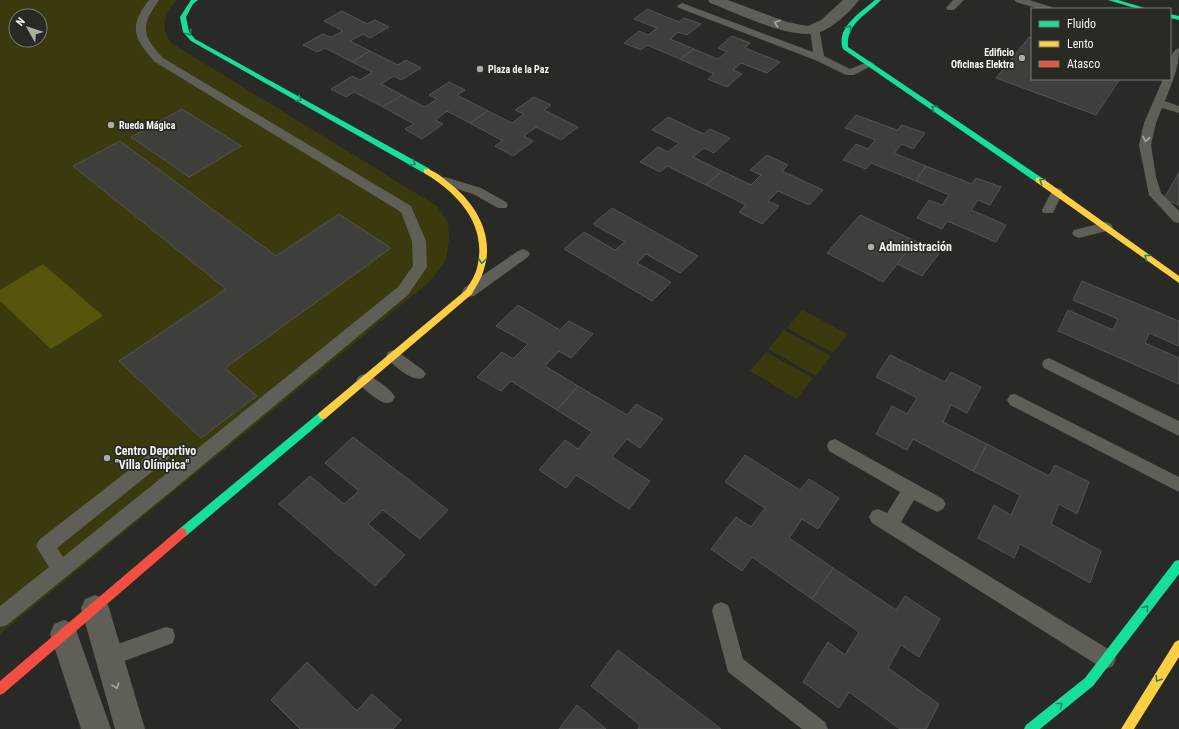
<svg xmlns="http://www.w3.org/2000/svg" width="1179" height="729" viewBox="0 0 1179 729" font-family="'Roboto Condensed',sans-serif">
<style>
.green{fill:#3b3a0e;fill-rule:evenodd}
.water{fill:#57550c}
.building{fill:#3e3e3b;stroke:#545451}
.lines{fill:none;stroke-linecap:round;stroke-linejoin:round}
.lane{fill:#5f5f57;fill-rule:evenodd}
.street{fill:#5f5f57;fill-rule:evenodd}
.fast{fill:#16e098;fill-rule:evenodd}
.slow{fill:#ffcf43;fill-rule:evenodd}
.jam{fill:#f24e42;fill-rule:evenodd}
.oneway{stroke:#a9a9a4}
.oneway2{stroke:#20855e}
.poi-dot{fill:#acaca9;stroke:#2a2a25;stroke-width:1.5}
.labels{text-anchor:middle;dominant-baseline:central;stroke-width:3.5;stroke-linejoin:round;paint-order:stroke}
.far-poi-label{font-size:10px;font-weight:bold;fill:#f3f3f0;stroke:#2a2a25;text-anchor:start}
.poi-label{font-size:12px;font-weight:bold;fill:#f3f3f0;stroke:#2a2a25;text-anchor:start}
</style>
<rect width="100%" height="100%" fill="#292926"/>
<!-- green -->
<g class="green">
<path d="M0,0H177C164,15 160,26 171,43L437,206L448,222L449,240L446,261L429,282L0,634ZM16,16H40V40H16ZM131,137L241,146L189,177Z"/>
<polygon points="802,310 848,334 833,353 787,328"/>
<polygon points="784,330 831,356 816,376 768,349"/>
<polygon points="766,352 813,378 797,399 750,371"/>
</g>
<!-- water -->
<polygon class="water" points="43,264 103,316 51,349 0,301 0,290"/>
<!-- building -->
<g class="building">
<polygon points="647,9 679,22 684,18 701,24 687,35 678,32 670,39 694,49 680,59 647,45 641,50 624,43 639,31 648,35 657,28 634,19"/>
<polygon points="342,11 367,24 375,20 389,27 370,38 363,34 350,41 370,51 352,62 325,48 317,52 303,45 323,34 331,37 343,31 324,21"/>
<polygon points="732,36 750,43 745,48 780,62 767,73 741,63 733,70 742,74 727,87 708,79 714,74 680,59 694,49 718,59 727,52 718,48"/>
<polygon points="1029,37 1032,38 1032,79 1120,79 1096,115 996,78"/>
<polygon points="370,51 398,65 406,60 421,68 401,80 394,76 381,84 402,95 383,107 354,92 346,97 331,89 352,76 360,80 372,72 352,62"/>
<polygon points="449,82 465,90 457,95 488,111 470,123 447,111 435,120 443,124 422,139 405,129 414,124 383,107 402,95 425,107 437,99 429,95"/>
<polygon points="534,97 551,105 544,110 578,127 561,140 536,127 524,136 533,141 513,156 495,146 503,141 470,123 488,111 512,123 524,114 515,110"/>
<polygon points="182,109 241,146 189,177 131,137"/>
<polygon points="856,115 897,130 902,125 925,133 913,149 902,144 894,153 926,166 916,181 871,163 866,169 843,160 856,144 868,149 875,140 845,128"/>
<polygon points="668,117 704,134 710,129 730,138 714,153 704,148 693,157 722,171 706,185 667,166 660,172 640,162 658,147 668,152 679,143 652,130"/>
<polygon points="120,141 276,256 339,214 391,248 225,368 257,396 201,438 119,361 226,289 73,166"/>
<polygon points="767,155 788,165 782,171 823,190 809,205 778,191 768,201 779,206 762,224 739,212 746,205 706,185 722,171 751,185 761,175 750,170"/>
<polygon points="926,166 972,184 976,178 1001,187 990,205 978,200 971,210 1006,225 996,242 947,221 942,229 917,218 929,200 942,205 949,195 916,181"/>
<polygon points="1179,172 1179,205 1164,199"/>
<polygon points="612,208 698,256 680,273 646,254 637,263 671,282 652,301 564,249 584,232 615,250 625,242 593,224"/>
<polygon points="860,215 915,241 883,282 827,253"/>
<polygon points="915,241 939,253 922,276 897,264"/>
<polygon points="1082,281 1179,321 1179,346 1149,333 1145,343 1179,358 1179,384 1058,331 1068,310 1113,330 1118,319 1073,300"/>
<polygon points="518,305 560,330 569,321 593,334 571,358 559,351 545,366 578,386 557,410 511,381 501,391 477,377 502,352 513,359 528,344 496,326"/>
<polygon points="890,355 945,382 951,372 981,387 967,413 951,405 943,422 987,444 973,471 913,439 907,450 876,434 892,406 907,414 917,398 876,377"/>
<polygon points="578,386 627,415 636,404 663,419 640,448 627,439 612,457 650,481 629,509 576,475 566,488 539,470 565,440 578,449 592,432 557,410"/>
<polygon points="353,437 448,510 420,539 383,510 368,524 405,555 375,586 279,504 310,476 344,504 359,491 325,463"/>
<polygon points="987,444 1049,476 1055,465 1089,482 1077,514 1059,504 1051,524 1101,551 1090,583 1020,544 1014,558 978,538 994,505 1011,515 1020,495 973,471"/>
<polygon points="745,455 800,490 809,479 839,498 818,529 802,519 789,538 833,568 812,599 752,557 742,571 711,549 736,517 751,527 765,508 725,482"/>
<polygon points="833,568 896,610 905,596 940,619 919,657 901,645 888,668 939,704 926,729 900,729 849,692 839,708 803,682 828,642 845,655 859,632 812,599"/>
<polygon points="618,650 721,729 638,729 640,725 591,686"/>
<polygon points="307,662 357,711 372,694 401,720 393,729 300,729 271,700"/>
<polygon points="577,705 606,729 559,729"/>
</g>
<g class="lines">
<!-- lane -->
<g class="lane">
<path d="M149,0H159C140,27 142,35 163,58L411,206L426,241L427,267L408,295L168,494L7,625L0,627V606L49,567L36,546L39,540L156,449L162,447L168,449L170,454L168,459L57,548L63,557L398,287L413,266L412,241L401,212L155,62C135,39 127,28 149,0Z"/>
<polygon points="953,0 964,0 954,10 948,10 946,8"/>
<polygon points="1014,0 1029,0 1052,7 1054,9 1039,9 1016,2"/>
<polygon points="682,3 813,52 810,29 815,26 819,27 824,56 850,69 870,61 875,64 854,75 846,75 815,60 679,8 677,6"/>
<path d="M1179,48C1179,70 1172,82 1165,101L1179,106V113L1162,108L1156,123L1151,145L1156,177L1161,193L1179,211V223L1174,222L1149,195L1139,145L1144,123L1163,79H1170C1170,70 1168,51 1179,48Z"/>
<polygon points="445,177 481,188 506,202 508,205 506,208 498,208 473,194 441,184 439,181 441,178"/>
<polygon points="1057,188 1061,189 1063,192 1053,213 1043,213 1042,210 1053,189"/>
<polygon points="1106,222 1111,224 1113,227 1111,230 1079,238 1074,236 1072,233 1074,230"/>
<polygon points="523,249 528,251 530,254 528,257 474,296 469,297 464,296 462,292 464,288 518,251"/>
<path d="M393,350L398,352L423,370L426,374L423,378C411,382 397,367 388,360L386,356L388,352Z"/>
<polygon points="1049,358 1179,421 1179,436 1044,368 1042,364 1044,360"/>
<path d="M364,374C374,377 390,388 395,397L392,402C391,402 388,403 386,403C380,403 359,386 356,380L359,376Z"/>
<polygon points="1015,394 1179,477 1179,492 1010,405 1007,400 1010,395"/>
<polygon points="835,439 943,499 946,504 943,509 937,512 914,500 901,522 1113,652 1116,659 1113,666 1106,669 1099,666 872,523 869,517 872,511 878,509 887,513 900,492 829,451 827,446 829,441"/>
<polygon points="721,602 728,605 730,611 743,659 825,722 828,729 802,729 728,672 712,611 714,605"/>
<polygon points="166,627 173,629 175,636 173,643 108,667 101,664 98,657 101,650"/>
</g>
<!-- street -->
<g class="street">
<path d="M708,0H728L787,22L808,26L821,20L843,0H859C851,11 830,31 816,33C788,39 737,13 710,3Z"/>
<polygon points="95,595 105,599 109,608 145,729 115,729 81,608 85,599"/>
<polygon points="64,620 74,624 111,729 81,729 50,634 54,624"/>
</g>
<!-- fast -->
<g class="fast">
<polygon points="191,0 198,0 193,4 186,17 189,32 195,39 430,169 430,173 424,173 191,41 183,32 180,17"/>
<path d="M875,0H881C867,15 846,23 848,47L1042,178V182H1036L843,49C835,28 861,12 875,0Z"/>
<polygon points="1108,0 1118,0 1148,9 1138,9"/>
<polygon points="1170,14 1179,16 1179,20 1170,18"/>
<polygon points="323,411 326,412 328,415 326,418 186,536 182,538 178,536 177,533 178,530 320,412"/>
<polygon points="1179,560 1179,574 1093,686 1040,729 1024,729 1026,725 1085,678 1175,561"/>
</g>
<!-- slow -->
<g class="slow">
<path d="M424,169C432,168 442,177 448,182C475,202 495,235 484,269C482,278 476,286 472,294L326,418L323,419L320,418L318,415L320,412L466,290C470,283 475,276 477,268C488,225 458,193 424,173Z"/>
<polygon points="1036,178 1042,178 1179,276 1179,283 1036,182"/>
<polygon points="1179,640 1179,657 1134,729 1121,729 1175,642"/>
</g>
<!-- jam -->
<polygon class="jam" points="182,528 186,530 187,533 186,536 4,693 0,695 0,681 178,530"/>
</g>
<!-- one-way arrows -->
<defs><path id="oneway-chevron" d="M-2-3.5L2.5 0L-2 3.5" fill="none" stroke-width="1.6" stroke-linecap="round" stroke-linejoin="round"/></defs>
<g class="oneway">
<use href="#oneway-chevron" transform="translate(777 23) rotate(-160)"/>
<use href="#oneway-chevron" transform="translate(1146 139) rotate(101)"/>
<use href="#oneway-chevron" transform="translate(116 686) rotate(73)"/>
</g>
<g class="oneway2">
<use href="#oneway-chevron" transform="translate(849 28) rotate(-51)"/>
<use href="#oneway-chevron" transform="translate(189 33) rotate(56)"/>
<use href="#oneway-chevron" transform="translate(299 99) rotate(29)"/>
<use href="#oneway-chevron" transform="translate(934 108) rotate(-146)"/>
<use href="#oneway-chevron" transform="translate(413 163) rotate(29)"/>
<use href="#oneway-chevron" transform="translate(1042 181) rotate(-146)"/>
<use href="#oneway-chevron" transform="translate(1147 257) rotate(-144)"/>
<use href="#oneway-chevron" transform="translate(482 261) rotate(98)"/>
<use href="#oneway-chevron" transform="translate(1146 608) rotate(-52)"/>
<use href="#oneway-chevron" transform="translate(1158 679) rotate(122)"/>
<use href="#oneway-chevron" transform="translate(1060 705) rotate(-38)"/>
</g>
<!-- markers -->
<g class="poi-dot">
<circle cx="1022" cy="58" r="4"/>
<circle cx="480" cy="69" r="4"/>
<circle cx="111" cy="125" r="4"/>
<circle cx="871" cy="247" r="4"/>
<circle cx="107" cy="458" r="4"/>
</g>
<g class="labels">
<!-- far-poi labels -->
<g class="far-poi-label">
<text x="1014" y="52" text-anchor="end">Edificio<tspan x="1014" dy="12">Oficinas Elektra</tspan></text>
<text x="488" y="69">Plaza de la Paz</text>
<text x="119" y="125">Rueda Mágica</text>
</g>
<!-- poi labels -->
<g class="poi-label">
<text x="879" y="247">Administración</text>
<text x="115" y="451">Centro Deportivo<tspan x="115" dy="14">"Villa Olímpica"</tspan></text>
</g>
</g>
<!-- legend -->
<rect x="1031" y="8" width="140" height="72" fill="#2a2a25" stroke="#7a7a76"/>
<rect x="1039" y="21" width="20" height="6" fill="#16e098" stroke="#7a7a76"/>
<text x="1067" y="28" font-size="12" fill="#f3f3f0">Fluido</text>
<rect x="1039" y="41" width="20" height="6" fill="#ffcf43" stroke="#7a7a76"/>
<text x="1067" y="48" font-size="12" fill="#f3f3f0">Lento</text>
<rect x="1039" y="61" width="20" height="6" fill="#f24e42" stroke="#7a7a76"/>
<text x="1067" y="68" font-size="12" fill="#f3f3f0">Atasco</text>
<!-- north arrow -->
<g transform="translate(28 28) rotate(309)"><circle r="19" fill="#2a2a25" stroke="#7a7a76"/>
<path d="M0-3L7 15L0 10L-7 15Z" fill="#acaca9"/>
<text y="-6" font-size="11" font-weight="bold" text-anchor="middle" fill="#f3f3f0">N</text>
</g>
</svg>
